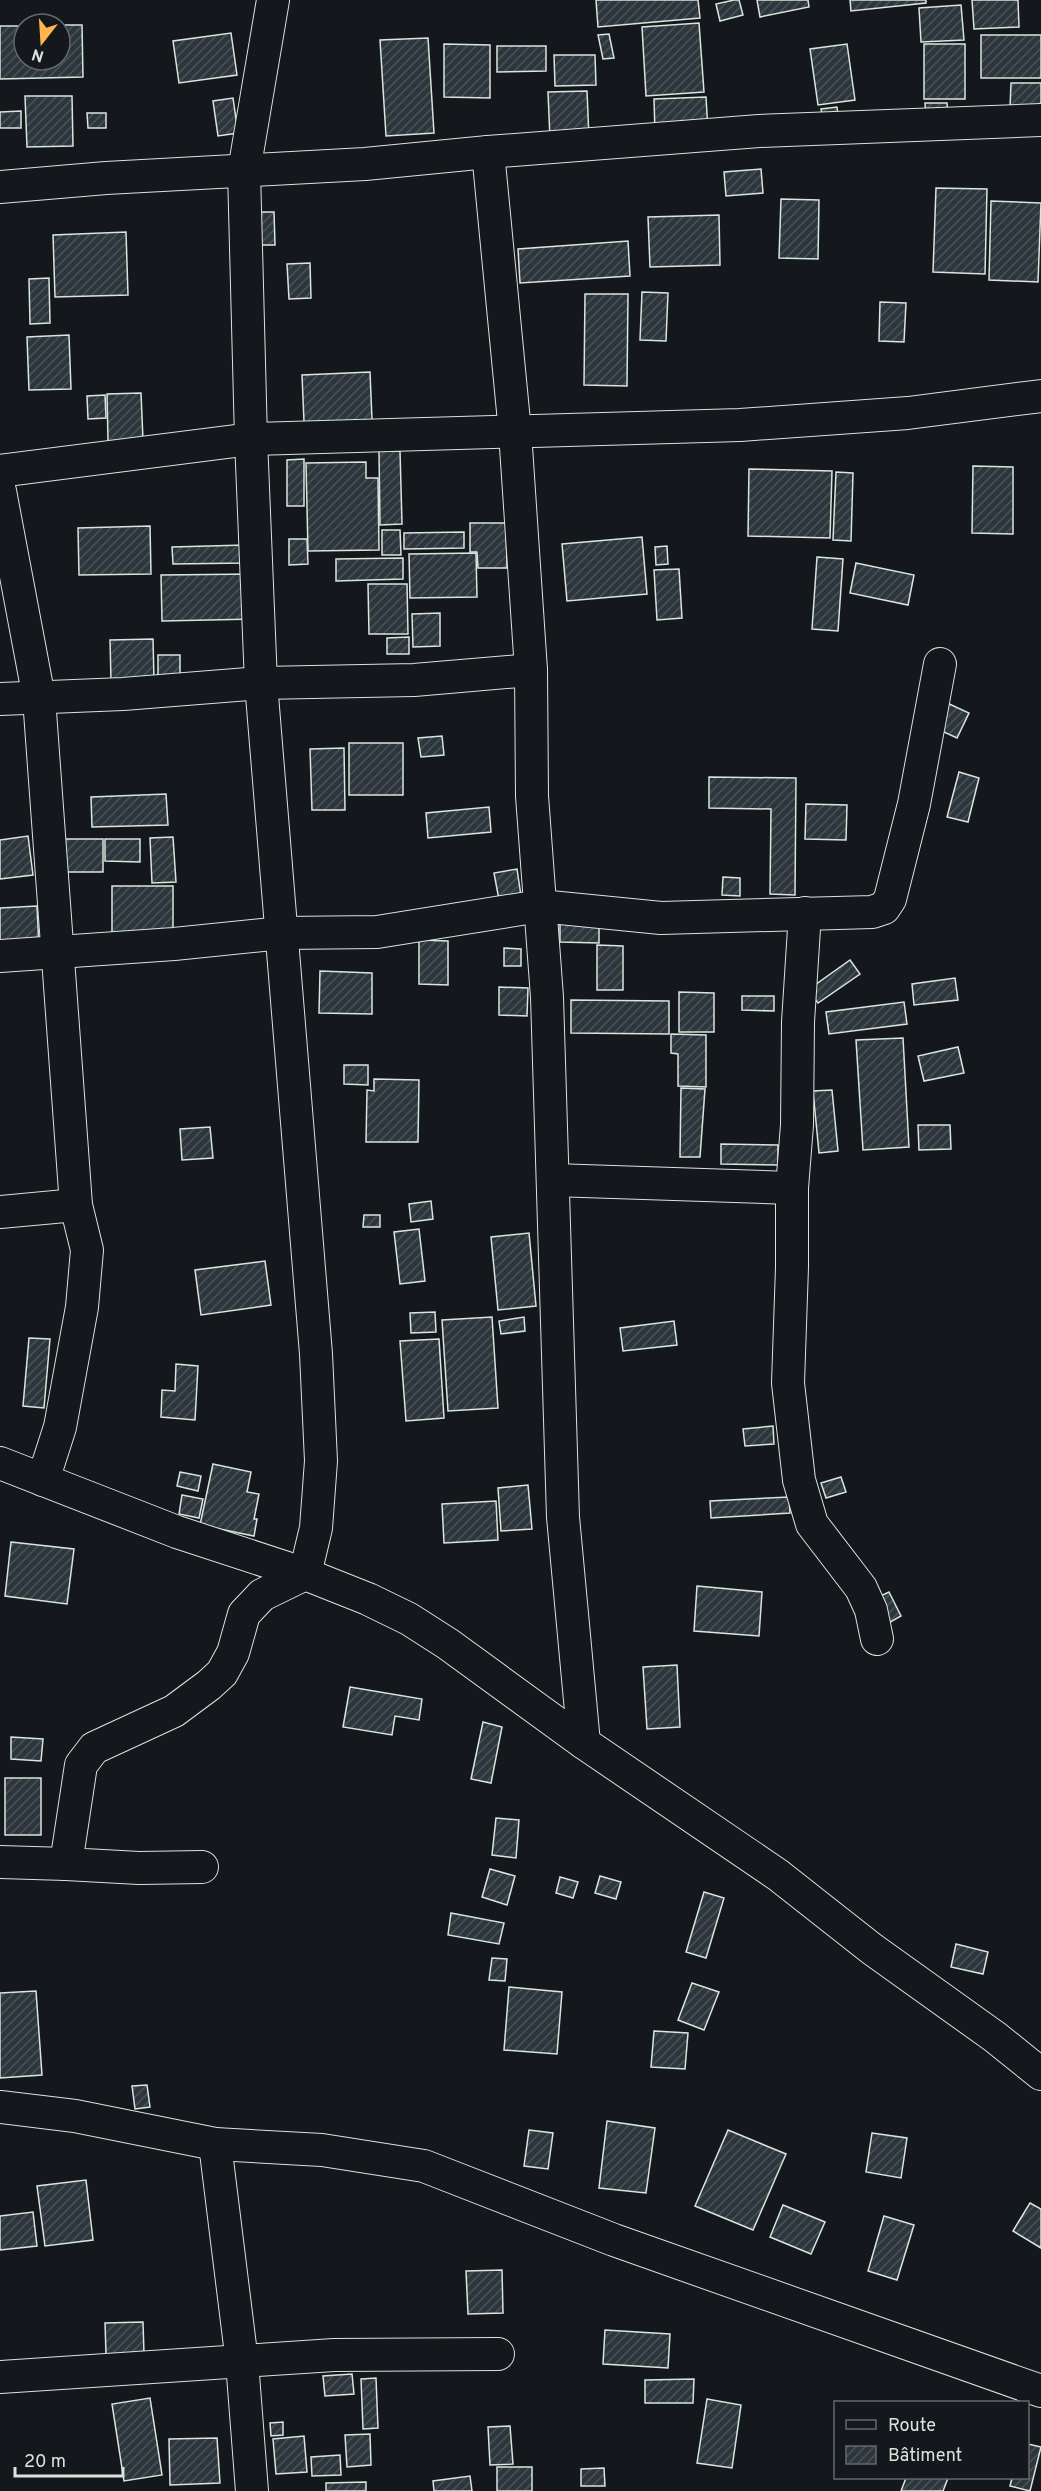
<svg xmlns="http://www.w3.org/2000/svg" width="1041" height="2491" viewBox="0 0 1041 2491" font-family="Overpass,sans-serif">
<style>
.building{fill:url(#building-hatch);stroke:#d8e6dc;stroke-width:1.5}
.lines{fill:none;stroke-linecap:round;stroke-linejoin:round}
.minor-casing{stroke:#d8e6dc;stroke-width:34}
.minor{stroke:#14181c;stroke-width:32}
</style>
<defs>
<pattern id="building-hatch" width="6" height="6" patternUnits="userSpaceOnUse" patternTransform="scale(1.5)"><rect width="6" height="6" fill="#2c363c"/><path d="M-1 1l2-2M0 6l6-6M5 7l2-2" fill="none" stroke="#4a5358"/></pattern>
</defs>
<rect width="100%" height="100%" fill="#14181c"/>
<!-- building -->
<g class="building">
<polygon points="596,0 698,0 700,18 598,27"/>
<polygon points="734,0 739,0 743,15 720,21 716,4"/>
<polygon points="757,0 808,0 809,7 760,17"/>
<polygon points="850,0 926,0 926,3 851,11"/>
<polygon points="972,0 1018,0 1019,27 974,29"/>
<polygon points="961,5 964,40 921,42 919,8"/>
<polygon points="699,23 704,92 646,96 642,27"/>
<polygon points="60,25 82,25 83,77 0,79 0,26 24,26 24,60 60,60"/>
<polygon points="231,33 237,75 179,83 173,41"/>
<polygon points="609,34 614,58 603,59 598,35"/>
<rect x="981" y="35" width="60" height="43"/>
<polygon points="428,38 434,133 386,136 380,40"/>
<polygon points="444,44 490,45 490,98 444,97"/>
<polygon points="847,44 855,100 818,105 810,49"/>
<rect x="924" y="44" width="41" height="55"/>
<polygon points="497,46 546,46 546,71 497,72"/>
<polygon points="554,55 595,55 596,85 555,86"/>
<polygon points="1011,83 1041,83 1041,108 1010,108"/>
<polygon points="587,91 589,138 550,139 548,92"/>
<polygon points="25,96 72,96 73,146 27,147"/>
<polygon points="706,97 708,131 655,133 654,99"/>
<polygon points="233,98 238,133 218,136 213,101"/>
<polygon points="925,103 947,103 948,116 926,117"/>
<polygon points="837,107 839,125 824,126 821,109"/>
<polygon points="21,111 21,128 0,128 0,112"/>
<polygon points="87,113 106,113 106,128 88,128"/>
<polygon points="761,169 763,193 726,196 724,172"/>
<polygon points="936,188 987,189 985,274 933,272"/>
<polygon points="781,199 819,200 818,259 779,258"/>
<polygon points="991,201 1041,203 1038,282 989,280"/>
<polygon points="260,212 274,212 275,245 261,245"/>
<polygon points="719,215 720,265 650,267 648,217"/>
<polygon points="126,232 128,295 55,297 53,235"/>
<polygon points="628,241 630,276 520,283 518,249"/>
<polygon points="310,263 311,298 289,299 287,264"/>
<polygon points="49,278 50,323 30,324 29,279"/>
<polygon points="642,292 668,293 666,341 640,340"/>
<polygon points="585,294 628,294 627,386 584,385"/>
<polygon points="880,302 906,303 904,342 879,341"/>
<polygon points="69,335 71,389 29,390 27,337"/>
<polygon points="370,372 372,420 304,422 302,375"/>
<polygon points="141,393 143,440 108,441 107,394"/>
<polygon points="105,395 106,418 88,419 87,396"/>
<polygon points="379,451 400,451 402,524 380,525"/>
<polygon points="304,459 304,506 287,506 287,460"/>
<polygon points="366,462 366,478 378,478 379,550 308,551 306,463"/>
<polygon points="973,466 1013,467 1013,534 972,533"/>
<polygon points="749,469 832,471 830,538 748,536"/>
<polygon points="836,472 853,473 851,541 833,540"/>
<polygon points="470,523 506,523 507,568 478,568 477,552 470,552"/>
<polygon points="150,526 151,574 79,575 78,528"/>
<polygon points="382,530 400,530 401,555 382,555"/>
<polygon points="464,532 464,548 404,549 404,533"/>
<polygon points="642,537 647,594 567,601 562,544"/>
<polygon points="289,539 307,539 308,564 289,565"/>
<polygon points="245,545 245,563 173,564 172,547"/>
<polygon points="667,546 668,564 656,565 655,547"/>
<polygon points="476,553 477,597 410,598 409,554"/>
<polygon points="817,557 843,559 838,631 812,629"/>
<polygon points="403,558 403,579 336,581 336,559"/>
<polygon points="856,563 914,575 908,605 850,593"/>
<polygon points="679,569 682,618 657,620 654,570"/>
<polygon points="256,574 257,619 162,621 161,575"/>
<polygon points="368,584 407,584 408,634 369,634"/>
<polygon points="440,613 440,646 413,647 412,614"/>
<polygon points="409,637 409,654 387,654 387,638"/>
<polygon points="153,639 154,680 111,681 110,640"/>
<polygon points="158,655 180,655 180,684 158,685"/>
<polygon points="945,702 969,713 957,738 933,727"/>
<polygon points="442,736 444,755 421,757 418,738"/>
<rect x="349" y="743" width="54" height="52"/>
<polygon points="344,748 345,810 312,810 310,749"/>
<polygon points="959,772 979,778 968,822 947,817"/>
<polygon points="709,777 796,778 795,895 770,894 771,809 709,808"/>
<polygon points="166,794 168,825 92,827 91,797"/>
<polygon points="806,804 847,805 846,840 805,839"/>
<polygon points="489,807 491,832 428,838 426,813"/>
<polygon points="28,836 33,875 0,879 0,840"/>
<polygon points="173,837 176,882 152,883 150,838"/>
<rect x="64" y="839" width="39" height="33"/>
<polygon points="105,839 140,839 140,862 105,861"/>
<polygon points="517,869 521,896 499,900 494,873"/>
<polygon points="723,877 740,878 740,896 722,895"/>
<rect x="112" y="886" width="61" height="47"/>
<polygon points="37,906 39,948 0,951 0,908"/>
<polygon points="560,923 599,923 599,943 560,942"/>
<polygon points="419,940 448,941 448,985 419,984"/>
<polygon points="597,945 623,946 623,990 597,990"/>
<polygon points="504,948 521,949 521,966 504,966"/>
<polygon points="850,960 860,974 818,1003 808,990"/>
<polygon points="320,971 372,973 372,1014 319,1013"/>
<polygon points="955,978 958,1000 914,1005 912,984"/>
<polygon points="499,987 528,988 527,1016 499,1015"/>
<polygon points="679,992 714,993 714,1032 679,1032"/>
<polygon points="742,996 774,996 774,1011 742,1010"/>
<polygon points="571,1000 669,1001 669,1034 571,1033"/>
<polygon points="904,1002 907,1024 829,1034 826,1012"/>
<polygon points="671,1034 706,1035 706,1087 678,1086 678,1054 671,1053"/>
<polygon points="903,1038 909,1147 863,1150 856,1040"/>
<polygon points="958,1047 964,1073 924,1081 918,1056"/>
<polygon points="344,1065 368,1065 368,1085 344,1084"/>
<polygon points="374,1079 419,1080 418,1142 366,1142 367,1090 374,1091"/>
<polygon points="681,1088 705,1089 700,1157 680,1157"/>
<polygon points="832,1090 838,1151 819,1153 813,1091"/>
<polygon points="918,1125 950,1125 951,1149 919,1150"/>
<polygon points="210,1127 213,1158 182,1160 180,1129"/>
<polygon points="721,1144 778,1145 778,1165 721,1164"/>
<polygon points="431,1201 433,1219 411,1222 409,1204"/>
<polygon points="364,1215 380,1215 380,1227 363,1227"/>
<polygon points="419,1229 425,1281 400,1284 394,1232"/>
<polygon points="529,1233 536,1306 498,1310 491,1237"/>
<polygon points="265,1261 271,1305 201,1315 195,1270"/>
<polygon points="435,1312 436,1332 411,1333 410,1313"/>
<polygon points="492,1317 498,1408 448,1411 442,1320"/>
<polygon points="524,1317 525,1331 501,1334 499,1321"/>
<polygon points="674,1321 677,1345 623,1351 620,1328"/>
<polygon points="29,1338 50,1339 44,1408 23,1406"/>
<polygon points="439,1339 444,1418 406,1421 400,1341"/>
<polygon points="176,1364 198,1366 195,1420 161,1417 162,1390 175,1391"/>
<polygon points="773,1426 774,1444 745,1446 743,1429"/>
<polygon points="213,1464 251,1472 247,1492 259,1494 254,1519 257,1519 254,1536 200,1525"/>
<polygon points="180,1472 201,1476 198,1491 177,1486"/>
<polygon points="841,1477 846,1492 826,1498 821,1483"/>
<polygon points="528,1485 532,1529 501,1531 498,1488"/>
<polygon points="182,1495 203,1499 199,1518 179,1514"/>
<polygon points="789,1497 790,1513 711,1518 710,1501"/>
<polygon points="496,1501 498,1540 444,1543 442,1504"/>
<polygon points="11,1542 74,1549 67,1604 5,1596"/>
<polygon points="697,1586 762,1592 759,1636 694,1631"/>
<polygon points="889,1592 901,1616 887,1624 874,1599"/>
<polygon points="677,1665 680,1727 647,1729 643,1667"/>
<polygon points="350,1687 422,1699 419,1720 395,1716 392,1735 343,1727"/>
<polygon points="483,1722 502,1727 491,1783 471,1779"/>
<polygon points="11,1737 43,1739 41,1761 11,1759"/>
<rect x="5" y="1778" width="36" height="57"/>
<polygon points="496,1818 519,1820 516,1858 492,1855"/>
<polygon points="490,1869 515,1876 507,1905 482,1897"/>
<polygon points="600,1876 621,1882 616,1899 595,1893"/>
<polygon points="560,1877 578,1882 573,1898 556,1893"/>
<polygon points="704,1892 724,1898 706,1958 686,1952"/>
<polygon points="451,1913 504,1923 499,1944 448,1935"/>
<polygon points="956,1944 988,1952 983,1974 951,1967"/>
<polygon points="492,1958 507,1959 505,1981 489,1980"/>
<polygon points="692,1983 719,1992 704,2030 678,2020"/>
<polygon points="509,1987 562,1992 557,2054 504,2050"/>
<polygon points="36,1991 42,2075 0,2078 0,1993"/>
<polygon points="654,2031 688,2033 685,2069 651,2067"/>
<polygon points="147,2085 150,2107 135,2109 132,2086"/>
<polygon points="607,2121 655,2128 646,2193 599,2188"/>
<polygon points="529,2130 553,2133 548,2169 524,2166"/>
<polygon points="728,2130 786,2154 753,2230 695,2206"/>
<polygon points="872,2133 907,2138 901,2178 866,2172"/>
<polygon points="86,2180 93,2240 45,2246 37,2186"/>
<polygon points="1030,2203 1041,2209 1041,2248 1013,2231"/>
<polygon points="783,2205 825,2222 811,2254 770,2237"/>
<polygon points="33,2212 37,2246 0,2250 0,2216"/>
<polygon points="884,2216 914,2225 897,2280 868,2271"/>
<polygon points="502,2270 503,2313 468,2314 466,2271"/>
<polygon points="143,2322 144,2354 106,2354 105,2323"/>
<polygon points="605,2330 670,2334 668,2368 603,2364"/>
<polygon points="352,2374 354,2394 325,2396 323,2376"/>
<polygon points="376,2378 378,2428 363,2429 361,2379"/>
<polygon points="694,2379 693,2403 645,2403 645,2380"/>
<polygon points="150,2398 162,2475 124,2481 112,2404"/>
<polygon points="707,2399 741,2405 732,2468 697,2463"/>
<polygon points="283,2422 283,2435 271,2436 270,2423"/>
<polygon points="510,2426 513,2464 490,2465 488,2427"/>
<polygon points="370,2434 371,2465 347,2467 345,2435"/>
<polygon points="304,2436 307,2472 276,2474 273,2439"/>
<polygon points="217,2438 220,2483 170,2485 169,2439"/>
<polygon points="1028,2444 1041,2447 1030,2491 1010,2486 1012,2478 1028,2478"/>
<polygon points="340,2455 341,2475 312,2476 311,2457"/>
<rect x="497" y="2467" width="35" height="24"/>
<polygon points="604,2468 605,2486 581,2486 581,2469"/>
<polygon points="470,2476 472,2491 434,2491 433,2481"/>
<polygon points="906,2478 948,2478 943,2491 901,2491"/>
<polygon points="366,2482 366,2491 326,2491 326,2483"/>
</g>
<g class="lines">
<defs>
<g id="minor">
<polyline points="488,152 515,432 531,670 532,796 547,997 563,1517 584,1743"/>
<polyline points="0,187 106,178 365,164 488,152 759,131 1041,120"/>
<polyline points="0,471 251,439 740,425 908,413 1041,396"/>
<polyline points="0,491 39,698 76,1205 87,1250 82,1307 60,1427 43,1480"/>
<polyline points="0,699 123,694 261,683 414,680 531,670"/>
<polyline points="805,913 798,1022 797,1125 792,1188 792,1267 788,1383 799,1480 812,1524 861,1588 871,1610 877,1639"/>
<polyline points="0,956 174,944 282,933 377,932 540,906 661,918 872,912 884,908 890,899 914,804 940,664"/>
<polyline points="553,1180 792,1188"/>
<polyline points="0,1212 76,1205"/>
<polyline points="0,1463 177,1532 305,1574 368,1599 409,1619 448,1644 584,1743 778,1875 872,1949 995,2037 1041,2074"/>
<polyline points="0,1862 66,1864"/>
<polyline points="202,1867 139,1868 66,1864 81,1765 94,1748 174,1711 209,1685 222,1673 233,1653 244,1614 262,1595 305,1574 316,1528 321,1461 316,1354 261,683 251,439 244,171 273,0"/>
<polyline points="0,2107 75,2116 215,2144 322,2150 424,2166 614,2240 1041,2391"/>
<polyline points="215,2144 242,2362 252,2491"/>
<polyline points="0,2377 334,2355 498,2354"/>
</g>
</defs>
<!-- minor casing -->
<use href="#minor" class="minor-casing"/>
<!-- minor -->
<use href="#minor" class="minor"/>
</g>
<!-- legend -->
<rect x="834" y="2401" width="195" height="78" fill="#14181c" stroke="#626a69" stroke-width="1.5"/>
<rect x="846" y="2420" width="30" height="9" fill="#14181c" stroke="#626a69" stroke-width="1.5"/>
<text x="888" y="2431" font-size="18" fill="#d8e6dc">Route</text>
<rect x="846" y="2446" width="30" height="18" fill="url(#building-hatch)" stroke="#626a69" stroke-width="1.5"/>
<text x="888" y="2461" font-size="18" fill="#d8e6dc">Bâtiment</text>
<!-- north arrow -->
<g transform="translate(42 42) rotate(197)"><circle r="28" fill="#14181c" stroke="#626a69" stroke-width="1.5"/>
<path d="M0-4.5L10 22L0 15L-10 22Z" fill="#ffb74d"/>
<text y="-9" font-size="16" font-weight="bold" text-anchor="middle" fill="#d8e6dc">N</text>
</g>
<!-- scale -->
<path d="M15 2467v9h108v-9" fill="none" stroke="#d8e6dc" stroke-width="3"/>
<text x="24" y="2467" font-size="18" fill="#d8e6dc" stroke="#14181c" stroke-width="4.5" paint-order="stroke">20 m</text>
</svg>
